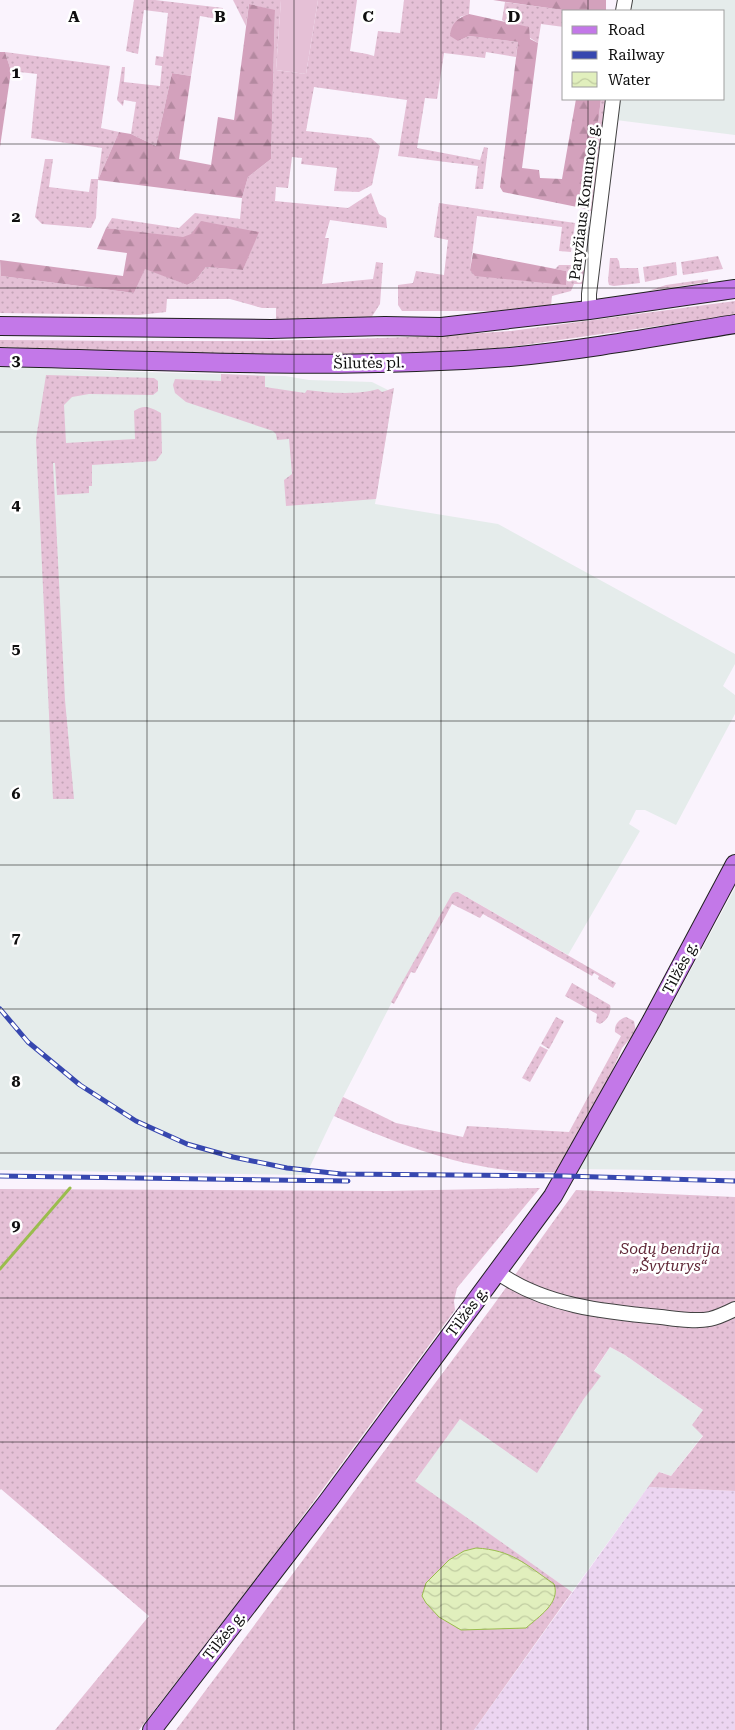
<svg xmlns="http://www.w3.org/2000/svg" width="735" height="1730" viewBox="0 0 735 1730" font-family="'Roboto Serif',serif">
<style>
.industrial{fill:#e5eceb}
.farmland{fill:url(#farmland-dots)}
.grass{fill:url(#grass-dots)}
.forest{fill:url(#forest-firs)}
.park{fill:#e5c0d6}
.water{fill:url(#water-waves);stroke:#9abd4d}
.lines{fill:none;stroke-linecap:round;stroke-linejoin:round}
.stream{stroke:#9abd4d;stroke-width:3}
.minor-casing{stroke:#424242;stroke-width:16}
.major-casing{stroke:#202020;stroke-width:20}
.minor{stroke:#fff;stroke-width:14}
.major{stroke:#c378e8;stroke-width:18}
.rail-casing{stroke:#3747af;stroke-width:5}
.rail{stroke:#fff;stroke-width:3;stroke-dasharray:9;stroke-linecap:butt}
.grid{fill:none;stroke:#0f0f0f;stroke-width:1;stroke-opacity:0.55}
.labels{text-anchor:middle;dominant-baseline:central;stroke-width:5;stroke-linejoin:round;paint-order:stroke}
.street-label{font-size:15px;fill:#0f0f0f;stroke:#fff}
.park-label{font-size:15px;font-style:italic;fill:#602737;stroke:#fff}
.grid-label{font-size:16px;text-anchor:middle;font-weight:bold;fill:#0f0f0f;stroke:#fff;stroke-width:5;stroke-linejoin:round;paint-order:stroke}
</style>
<defs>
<pattern id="farmland-dots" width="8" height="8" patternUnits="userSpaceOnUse" patternTransform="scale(1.25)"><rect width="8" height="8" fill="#ecd5f1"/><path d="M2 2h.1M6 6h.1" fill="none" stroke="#c9b6cd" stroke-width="1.8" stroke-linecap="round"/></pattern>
<pattern id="grass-dots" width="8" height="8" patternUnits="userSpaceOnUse" patternTransform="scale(1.25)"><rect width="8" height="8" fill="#e5c0d6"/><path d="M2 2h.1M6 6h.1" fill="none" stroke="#c3a4b6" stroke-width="1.8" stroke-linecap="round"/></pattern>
<pattern id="forest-firs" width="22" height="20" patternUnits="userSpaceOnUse" patternTransform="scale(1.25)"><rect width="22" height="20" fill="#d3a1bc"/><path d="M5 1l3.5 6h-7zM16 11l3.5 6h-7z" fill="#b489a0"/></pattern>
<pattern id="water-waves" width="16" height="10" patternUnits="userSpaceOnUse" patternTransform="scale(1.25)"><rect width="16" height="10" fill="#e1efbd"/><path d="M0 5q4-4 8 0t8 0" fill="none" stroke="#c0cca1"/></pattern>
</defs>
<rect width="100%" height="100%" fill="#faf3fd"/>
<!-- industrial -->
<g class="industrial">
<polygon points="630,0 735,0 735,135 616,120 618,99 724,99 724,11 629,11"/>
<polygon points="0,364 70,370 285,376 309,380 372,382 388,390 394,388 375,504 498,524 735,654 735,664 723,686 735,695 735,714 676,825 645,810 636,810 629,824 640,831 568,955 458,892 453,893 392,1002 343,1097 306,1175 0,1170"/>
<polygon points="735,888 735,1171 576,1169 604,1119 634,1075"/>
<polygon points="610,1347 625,1355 703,1410 703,1435 671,1476 659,1472 572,1592 414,1481 460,1419 583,1400 600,1376 594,1372"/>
</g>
<!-- farmland -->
<polygon class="farmland" points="648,1487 735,1491 735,1730 474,1730"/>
<!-- grass -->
<g class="grass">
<polygon points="134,0 155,0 223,8 223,20 200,16 191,76 172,73 156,146 131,134 136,102 124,100 123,106 117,100 122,67 125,67 124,82 160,86 162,66 155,65 156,56 163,57 168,13 144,10 138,54 126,51"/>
<polygon points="233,0 281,0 276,70 306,74 318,0 357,0 350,51 367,54 374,56 378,31 400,33 404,0 470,0 469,14 460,17 458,41 469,36 518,42 516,57 486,52 485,58 444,53 437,99 425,98 417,148 480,160 484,147 488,148 483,189 475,189 478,166 398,156 407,100 314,87 306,131 371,138 380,146 372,185 359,192 334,191 337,168 301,164 302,158 292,157 288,188 276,187 275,201 348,208 371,193 379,214 386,218 387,228 330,220 325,238 329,238 322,284 373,279 376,262 383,263 380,304 371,318 276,319 276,308 262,308 230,299 167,299 166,312 139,315 0,313 0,261 1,276 134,293 145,268 187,285 195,281 206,267 243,270 258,232 191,235 183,238 106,228 112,218 179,228 195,213 240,219 242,198 248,177 271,159 275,11 249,4 246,26"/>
<polygon points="505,2 564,10 564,27 541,24 538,43 502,20"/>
<polygon points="5,52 110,66 101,128 119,132 98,180 96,218 91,228 42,224 35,217 45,159 53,159 49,187 89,192 91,179 98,179 102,148 31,138 37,74 11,71"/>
<polygon points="601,99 607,99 593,212 587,209"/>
<polygon points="439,203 575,223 571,252 559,251 562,227 477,216 470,270 566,271 555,269 559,265 578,265 586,272 585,284 574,284 571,291 552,296 551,305 493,311 402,311 398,305 398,285 413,283 416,271 444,275 448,240 434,237"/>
<polygon points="718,256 723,269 683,275 681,262"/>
<polygon points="610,258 617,258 619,261 620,268 638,268 640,283 614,286 609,285 608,281"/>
<polygon points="676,262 677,275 645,282 643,267"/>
<polygon points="708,279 708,282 648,291 666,285"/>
<path d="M735,301V315L517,346L477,350L399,354L267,357L202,356L0,347V340C170,341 341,344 511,331Z"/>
<path d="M221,374L265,376V387L305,393L307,390C327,393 359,395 378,389L382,392L394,388L376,499L286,506L284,480L292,474L289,439L277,440L276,434L273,431L186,402L175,393L173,385L175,379L221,381Z"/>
<path d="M46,375L154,378L158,381V391L153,395L89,394L72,397L64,405L66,443L135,439L134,411C144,404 150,407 161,413L162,453L156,461L92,465V486H89V493L57,495L55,463H53L65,700L74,799H53L36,439Z"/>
<polygon points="455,892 458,892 616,983 613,988 598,979 599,976 594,973 592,976 483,914 480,918 452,904 415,973 411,972 394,1004 391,1002 452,894"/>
<path d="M572,983L610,1005C612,1012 607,1021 600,1024L596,1022L597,1014L565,996Z"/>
<polygon points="556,1017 564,1021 549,1049 541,1044"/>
<path d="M626,1017L634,1021L636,1032L622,1048L605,1088L556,1172C477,1175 404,1147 334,1116L343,1097L396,1123L463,1137L467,1126L569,1132L621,1036L615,1032C614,1025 619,1019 626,1017Z"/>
<polygon points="540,1046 548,1050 530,1082 522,1078"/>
<polygon points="540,1188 457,1288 454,1301 455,1310 280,1547 139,1730 55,1730 149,1616 1,1489 0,1490 0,1189 386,1191"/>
<polygon points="576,1190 735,1197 735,1491 648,1487 659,1472 671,1476 703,1436 692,1425 703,1410 625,1355 610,1347 594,1371 601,1376 583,1400 537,1473 460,1419 415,1481 572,1592 474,1730 176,1730 492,1307"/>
</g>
<!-- forest -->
<g class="forest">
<polygon points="493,0 606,0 606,11 564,11 564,13 563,10"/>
<polygon points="249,4 275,10 271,159 248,177 242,198 98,180 119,132 131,134 156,146 172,73 191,76 179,159 211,165 218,117 234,120"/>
<path d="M469,14L529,27L530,39L538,43L522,168L539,170L540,178L562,179L576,99H601L587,209L503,192L500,187L518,42L469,36L458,41L450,36C451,24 457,18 469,14Z"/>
<polygon points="0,52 5,52 11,71 0,147"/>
<polygon points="201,221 259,232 243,270 206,267 195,281 187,285 145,269 134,293 1,276 0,260 123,276 127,253 97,249 106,228 183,237 191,234"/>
<polygon points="473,253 566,271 566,285 475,276 470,270"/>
</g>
<!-- park -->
<polygon class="park" points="281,0 318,0 306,74 276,70"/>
<!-- water -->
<path class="water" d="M476,1548C512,1550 525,1564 554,1584C561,1603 538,1617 526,1628L461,1630L439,1617L426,1603L422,1596L426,1583L449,1560L464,1551Z"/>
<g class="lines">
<!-- stream -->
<polyline class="stream" points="0,1269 70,1188"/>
<defs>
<g id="minor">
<polyline points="623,11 625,0"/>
<polyline points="589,310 589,294 613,99"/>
<path d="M497,1272C544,1306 605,1312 661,1317C677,1319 695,1322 710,1319C719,1317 727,1313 735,1309"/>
</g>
<g id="major">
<polyline points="0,326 271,329 385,326 441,327 589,310 735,289"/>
<path d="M0,357C170,361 341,370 510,357C585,350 661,336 735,324"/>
<polyline points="152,1730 328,1501 553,1196 652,1020 735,864"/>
</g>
</defs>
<!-- minor casing -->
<use href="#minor" class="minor-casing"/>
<!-- major casing -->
<use href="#major" class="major-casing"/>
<!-- minor -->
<use href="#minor" class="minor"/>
<!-- major -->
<use href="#major" class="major"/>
<defs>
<g id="rail">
<polyline points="0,1009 28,1042 80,1085 136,1121 187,1144 233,1157 287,1168 341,1174 565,1176 735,1181"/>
<polyline points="0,1176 348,1181"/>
</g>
</defs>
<!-- rail casing -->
<use href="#rail" class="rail-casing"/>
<!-- rail -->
<use href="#rail" class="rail"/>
</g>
<!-- grid -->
<path class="grid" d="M147,0V1730M294,0V1730M441,0V1730M588,0V11M588,99V1730M0,144H735M0,288H735M0,432H735M0,577H735M0,721H735M0,865H735M0,1009H735M0,1153H735M0,1298H735M0,1442H735M0,1586H735"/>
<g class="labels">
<!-- street labels -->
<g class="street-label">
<text transform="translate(584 202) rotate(-83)">Paryžiaus Komunos g.</text>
<text transform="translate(369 363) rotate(-1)">Šilutės pl.</text>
<text transform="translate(680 968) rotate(-62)">Tilžės g.</text>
<text transform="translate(467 1312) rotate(-53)">Tilžės g.</text>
<text transform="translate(224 1636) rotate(-52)">Tilžės g.</text>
</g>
<!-- park labels -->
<g class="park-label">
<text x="670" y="1249">Sodų bendrija<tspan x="670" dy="17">„Švyturys“</tspan></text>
</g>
</g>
<g class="grid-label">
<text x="74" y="22">A</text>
<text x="220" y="22">B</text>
<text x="368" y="22">C</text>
<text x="514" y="22">D</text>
<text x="16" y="78">1</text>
<text x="16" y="222">2</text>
<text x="16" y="366">3</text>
<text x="16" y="510">4</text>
<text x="16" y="654">5</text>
<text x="16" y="799">6</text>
<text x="16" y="943">7</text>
<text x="16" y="1087">8</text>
<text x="16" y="1231">9</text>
</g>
<!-- legend -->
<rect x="562" y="10" width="162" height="90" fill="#ffffff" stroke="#9f9f9f"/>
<rect x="572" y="26" width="25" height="8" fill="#c378e8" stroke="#9f9f9f"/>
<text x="608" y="35" font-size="15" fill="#0f0f0f">Road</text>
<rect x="572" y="51" width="25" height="8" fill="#3747af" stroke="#9f9f9f"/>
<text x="608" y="60" font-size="15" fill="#0f0f0f">Railway</text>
<rect x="572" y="72" width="25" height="15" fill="url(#water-waves)" stroke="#9f9f9f"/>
<text x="608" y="85" font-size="15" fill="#0f0f0f">Water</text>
</svg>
